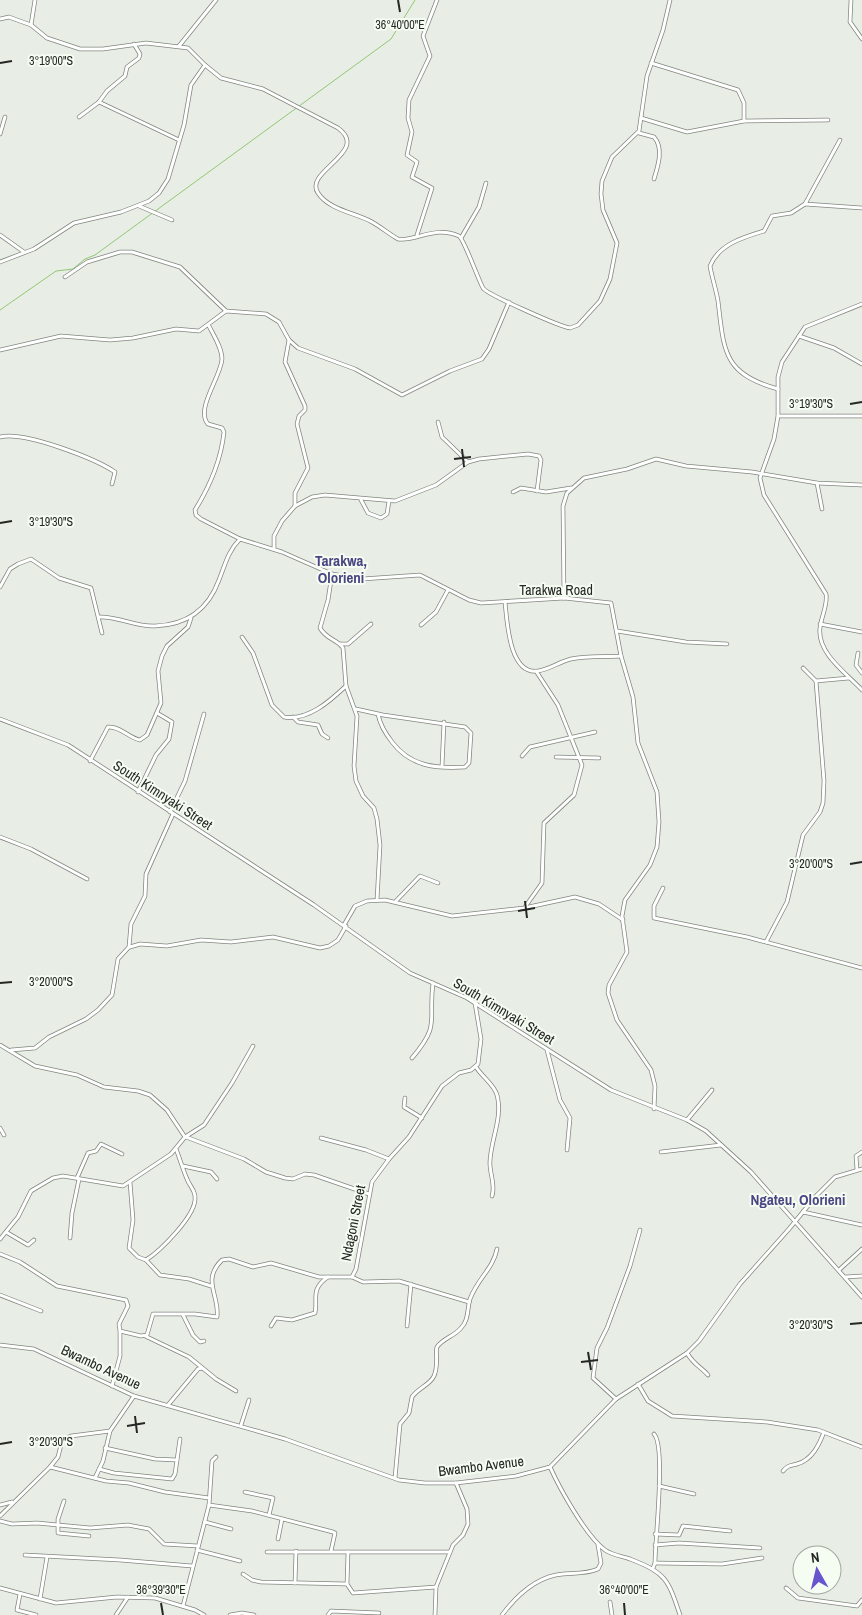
<svg xmlns="http://www.w3.org/2000/svg" width="862" height="1615" viewBox="0 0 862 1615" font-family="'Archivo Narrow',sans-serif">
<style>
.lines{fill:none;stroke-linecap:round;stroke-linejoin:round}
.stream{stroke:#91c773;stroke-width:1}
.minor-casing{stroke:#81877f;stroke-width:4.5}
.minor{stroke:#fff;stroke-width:3}
.ticks{fill:none;stroke:#252724;stroke-width:2}
.labels{text-anchor:middle;dominant-baseline:central;stroke-width:4;stroke-linejoin:round;paint-order:stroke}
.street-label{font-size:14px;fill:#252724;stroke:#f5fcf2}
.neighbourhood-label{font-size:15px;font-weight:bold;fill:#4a4583;stroke:#f5fcf2}
.ticks-label{font-size:12px;text-anchor:middle;fill:#252724;stroke:#f5fcf2;stroke-width:4;stroke-linejoin:round;paint-order:stroke}
</style>
<rect width="100%" height="100%" fill="#e8eee5"/>
<g class="lines">
<!-- stream -->
<polyline class="stream" points="0,310 56,271 73,269 85,259 95,255 391,39 415,0"/>
<defs>
<g id="minor">
<polyline points="851,0 850,22 862,39"/>
<path d="M0,19L9,17L17,20L31,25L47,38L80,49H103L146,43L188,48L205,65L221,78L263,89L338,128C371,152 303,171 318,193C329,210 356,213 372,222C381,227 389,234 398,239C415,242 435,225 459,236C464,239 478,279 483,288C486,294 561,327 570,328L578,325L600,301L610,279L617,243L603,210L601,194L602,181L612,157L639,131L647,76L663,30L670,0"/>
<polyline points="31,25 35,0"/>
<polyline points="179,46 216,0"/>
<polyline points="651,63 738,90 744,103 744,121"/>
<polyline points="99,102 179,140"/>
<polyline points="79,117 99,102 107,91 125,76 127,67 139,58 140,54 134,44"/>
<polyline points="641,118 687,132 744,121 828,120"/>
<path d="M639,133L654,137C664,148 658,166 654,179"/>
<polyline points="0,134 5,117"/>
<polyline points="805,204 862,208"/>
<polyline points="139,206 172,220"/>
<polyline points="0,235 24,252"/>
<polyline points="417,235 432,188 412,177 417,162 407,155 412,132 408,118 409,100 430,56 423,36 437,0"/>
<polyline points="461,238 479,207 486,183"/>
<polyline points="0,262 34,249 74,223 121,212 149,201 159,193 168,179 184,125 191,85 205,65"/>
<polyline points="65,277 87,262 120,252 132,252 180,267 226,311"/>
<path d="M862,304L805,327L782,362L778,377V416L774,439L760,478L764,495L826,594C828,605 821,617 820,628C817,653 846,673 862,690"/>
<path d="M209,326C214,336 222,348 222,359C221,377 195,409 208,424L222,428L224,432C221,461 210,486 195,510L196,515L201,519L240,539L282,552L332,574L362,579L420,575L469,600L481,603L564,598L611,603L621,656L633,697L638,743L657,792L659,822L657,847L650,865L625,900L622,916L627,952L609,985L608,993L617,1020L651,1070L655,1086L654,1109"/>
<polyline points="799,336 834,348 862,364"/>
<polyline points="289,340 285,362 305,406 305,410 299,416 297,424 308,468 295,493 295,506"/>
<polyline points="0,350 61,336 110,340 133,338 176,329 199,331 226,311 266,314 279,322 289,340 298,348 355,369 402,395 450,371 482,359 489,349 509,302"/>
<path d="M778,389C723,374 724,351 718,301C716,289 712,278 710,266C719,244 744,237 764,231L772,216L791,213L805,204L840,140"/>
<polyline points="778,416 862,416"/>
<polyline points="438,422 442,437 468,462"/>
<path d="M0,437C24,431 94,458 115,472L112,484"/>
<polyline points="817,483 822,509"/>
<polyline points="513,492 521,488 546,492 571,488"/>
<polyline points="361,500 368,513 381,518 387,514 389,501"/>
<polyline points="274,549 274,536 282,521 295,506 312,497 325,495 395,501 436,485 468,462 479,459 528,454 539,456 541,460 537,491"/>
<path d="M332,574L328,600L320,628C327,640 337,639 343,648L346,686L357,716L354,766L356,781L363,796L374,808L377,819L380,845L377,900"/>
<polyline points="0,587 10,569 18,564 31,559 59,578 91,588 102,633"/>
<polyline points="564,598 563,506 567,493 584,478 627,469 656,459 686,466 752,472 817,483 862,485"/>
<path d="M505,602C507,621 509,675 538,671C550,669 559,662 571,659C587,656 604,657 621,656"/>
<path d="M99,617C118,616 135,627 155,626C186,625 208,610 219,580C225,565 228,551 240,539"/>
<polyline points="820,624 862,632"/>
<polyline points="421,625 436,612 448,590"/>
<polyline points="617,631 686,642 727,644"/>
<path d="M242,637L253,653L272,705L284,717C308,721 330,701 346,686"/>
<polyline points="340,644 348,644 371,624"/>
<polyline points="858,653 856,665 862,673"/>
<polyline points="803,668 816,681 849,678"/>
<path d="M356,709L383,715L465,727L471,733L469,763L465,767C435,769 410,766 392,742C385,733 380,725 378,714"/>
<polyline points="293,717 298,722 318,725 322,734 328,738"/>
<polyline points="0,719 68,745 314,905 410,973 467,998 611,1090 687,1120 706,1131 751,1172 862,1297"/>
<polyline points="522,756 530,747 595,732"/>
<polyline points="556,757 599,758"/>
<path d="M90,761L108,727C120,726 129,738 140,740L147,735L161,703L158,671L162,656L167,646L188,627L191,618"/>
<polyline points="442,766 444,722"/>
<polyline points="138,792 156,755 169,739 172,722 157,713"/>
<polyline points="170,812 185,781 204,714"/>
<polyline points="0,837 31,849 87,879"/>
<polyline points="663,888 654,906 654,918 747,937 862,968"/>
<polyline points="396,901 420,876 438,883"/>
<polyline points="525,907 542,883 544,823 574,795 582,765 558,705 536,671"/>
<polyline points="344,925 355,906 367,901 385,900 452,916 524,908 575,897 599,904 623,920"/>
<polyline points="766,942 787,902 803,835 820,812 823,803 824,781 816,681"/>
<polyline points="130,947 140,944 167,946 201,940 231,942 273,937 320,948 329,946 338,940 346,926"/>
<polyline points="0,1045 35,1066 77,1075 104,1087 138,1091 150,1095 167,1110 185,1137"/>
<polyline points="11,1050 35,1048 49,1037 86,1019 98,1010 112,995 118,959 129,947 131,924 145,896 146,874 173,814"/>
<polyline points="547,1050 560,1100 570,1118 567,1150"/>
<path d="M412,1058C441,1024 428,1022 433,983"/>
<path d="M476,1067C482,1077 494,1084 497,1095C503,1117 491,1139 490,1161C489,1173 496,1184 492,1196"/>
<polyline points="405,1098 404,1107 422,1118"/>
<polyline points="687,1120 712,1090"/>
<polyline points="0,1128 4,1135"/>
<polyline points="186,1137 244,1159 266,1172 285,1178 293,1179 305,1174 314,1175 369,1194"/>
<polyline points="321,1138 366,1150 389,1159"/>
<polyline points="661,1152 721,1145"/>
<polyline points="183,1166 211,1172 217,1179"/>
<polyline points="857,1170 856,1156 862,1152"/>
<polyline points="77,1178 88,1153 96,1151 101,1144 122,1154"/>
<path d="M130,1182L133,1220L129,1248L138,1257L146,1260C160,1251 197,1215 195,1197C195,1190 189,1185 187,1179C183,1170 180,1159 176,1149"/>
<polyline points="803,1212 862,1225"/>
<polyline points="6,1232 28,1245 34,1240"/>
<polyline points="70,1238 72,1213 79,1179"/>
<polyline points="0,1239 18,1217 31,1191 53,1178 63,1176 123,1186 171,1154 185,1137 204,1125 232,1083 253,1046"/>
<polyline points="0,1254 20,1262 57,1286 126,1300 128,1306 119,1324 120,1331"/>
<polyline points="146,1260 160,1275 189,1279 211,1286"/>
<polyline points="839,1270 862,1249"/>
<polyline points="352,1277 363,1282 399,1281 469,1302"/>
<polyline points="845,1277 862,1276"/>
<polyline points="0,1295 41,1311"/>
<polyline points="183,1315 193,1335 200,1342 204,1341"/>
<path d="M271,1326L276,1318L292,1320L315,1313C318,1299 310,1289 328,1277"/>
<polyline points="407,1326 411,1284"/>
<polyline points="145,1336 189,1357 216,1379 236,1391"/>
<polyline points="0,1345 34,1349 134,1396 285,1439 399,1480 425,1483 456,1483 516,1476 550,1467 616,1399 687,1353 699,1341 740,1284 789,1229 816,1196 835,1177 862,1169"/>
<path d="M687,1353C694,1365 700,1366 708,1375"/>
<polyline points="638,1384 648,1401 672,1416 767,1422 818,1430 862,1447"/>
<path d="M112,1386L120,1356V1331L141,1336L147,1335L153,1314H195L217,1317C220,1296 201,1280 222,1260L229,1259L253,1267L271,1263L319,1277H352L356,1269L372,1182L389,1159L409,1137L442,1086L459,1073L471,1070L478,1064L481,1039L475,1003"/>
<polyline points="616,1399 593,1378 597,1348 607,1328 630,1266 640,1230"/>
<polyline points="168,1405 198,1369 202,1368"/>
<polyline points="241,1425 249,1400"/>
<polyline points="105,1448 155,1459 177,1460"/>
<polyline points="50,1467 106,1481 129,1483 165,1492 209,1498"/>
<path d="M550,1467C560,1489 586,1536 605,1550C612,1555 621,1556 630,1559C666,1573 668,1579 680,1615"/>
<polyline points="99,1469 114,1473 172,1479 175,1474 180,1439"/>
<path d="M783,1471C788,1465 790,1466 797,1464C812,1460 819,1445 824,1432"/>
<polyline points="95,1478 103,1461 110,1431"/>
<path d="M395,1478L400,1424L409,1413L412,1397C418,1388 430,1385 434,1376C439,1365 435,1350 437,1347C443,1338 455,1336 461,1328C469,1320 467,1309 470,1299C478,1278 493,1269 497,1249"/>
<polyline points="659,1486 694,1494"/>
<polyline points="245,1492 273,1498 269,1515"/>
<polyline points="64,1501 58,1519 58,1533 89,1536"/>
<polyline points="0,1505 12,1502"/>
<polyline points="209,1505 252,1511 333,1532 335,1533 331,1551"/>
<polyline points="0,1516 50,1467 58,1457 62,1441 71,1436 110,1431 134,1396"/>
<polyline points="0,1521 12,1524 37,1523 90,1528 128,1525 149,1529 164,1544 198,1546"/>
<polyline points="205,1522 231,1529"/>
<polyline points="655,1534 679,1535 683,1526 730,1531"/>
<polyline points="278,1539 282,1519"/>
<polyline points="655,1545 679,1543 760,1548"/>
<polyline points="197,1550 240,1561"/>
<polyline points="267,1552 450,1552"/>
<polyline points="348,1552 347,1584 353,1593 436,1587"/>
<polyline points="25,1555 120,1560 192,1566"/>
<polyline points="655,1563 722,1564 762,1558"/>
<path d="M653,1568L655,1563C655,1540 666,1446 654,1434"/>
<polyline points="243,1574 252,1580 261,1582 347,1584"/>
<polyline points="295,1583 296,1551"/>
<polyline points="0,1588 56,1603 117,1597 155,1598 195,1610 204,1615"/>
<polyline points="786,1588 798,1598 857,1606 862,1600"/>
<polyline points="20,1594 17,1610 36,1615"/>
<polyline points="40,1599 47,1557"/>
<polyline points="610,1602 612,1615"/>
<polyline points="183,1606 209,1505 212,1461 216,1457"/>
<polyline points="116,1615 128,1597"/>
<polyline points="230,1615 242,1613 254,1615"/>
<polyline points="328,1615 331,1611 379,1613"/>
<polyline points="435,1615 436,1587 453,1545 463,1535 468,1524 467,1509 456,1483"/>
<path d="M502,1615C517,1595 537,1576 563,1574C574,1573 587,1574 598,1569L601,1563L598,1545"/>
</g>
</defs>
<!-- minor casing -->
<use href="#minor" class="minor-casing"/>
<!-- minor -->
<use href="#minor" class="minor"/>
</g>
<!-- ticks -->
<path class="ticks" d="M398,0L400,12M0,63L12,61M850,404L862,402M462,449L464,467M454,459L471,457M0,523L12,521M850,864L862,862M525,901L527,918M518,911L535,908M0,983L12,982M850,1324L862,1323M588,1352L591,1370M581,1362L598,1360M135,1416L137,1433M127,1426L145,1423M0,1444L12,1442M161,1603L163,1615M624,1603L625,1615"/>
<g class="labels">
<!-- street labels -->
<g class="street-label">
<text x="556" y="590">Tarakwa Road</text>
<text transform="translate(163 795) rotate(33)">South Kimnyaki Street</text>
<text transform="translate(504 1011) rotate(31)">South Kimnyaki Street</text>
<text transform="translate(353 1223) rotate(-79)">Ndagoni Street</text>
<text transform="translate(101 1367) rotate(25)">Bwambo Avenue</text>
<text transform="translate(481 1466) rotate(-7)">Bwambo Avenue</text>
</g>
<!-- neighbourhood labels -->
<g class="neighbourhood-label">
<text x="341" y="560">Tarakwa,<tspan x="341" dy="17">Olorieni</tspan></text>
<text x="798" y="1199">Ngateu, Olorieni</text>
</g>
</g>
<g class="ticks-label">
<text x="400" y="29">36°40'00"E</text>
<text x="51" y="65">3°19'00"S</text>
<text x="811" y="408">3°19'30"S</text>
<text x="51" y="526">3°19'30"S</text>
<text x="811" y="868">3°20'00"S</text>
<text x="51" y="986">3°20'00"S</text>
<text x="811" y="1329">3°20'30"S</text>
<text x="51" y="1446">3°20'30"S</text>
<text x="161" y="1594">36°39'30"E</text>
<text x="624" y="1594">36°40'00"E</text>
</g>
<!-- north arrow -->
<g transform="translate(817 1570) rotate(352)"><circle r="24" fill="#f5fcf2" stroke="#a2a7a0"/>
<path d="M0-4L9 19L0 12L-9 19Z" fill="#6755ce"/>
<text y="-8" font-size="14" font-weight="bold" text-anchor="middle" fill="#252724">N</text>
</g>
</svg>
